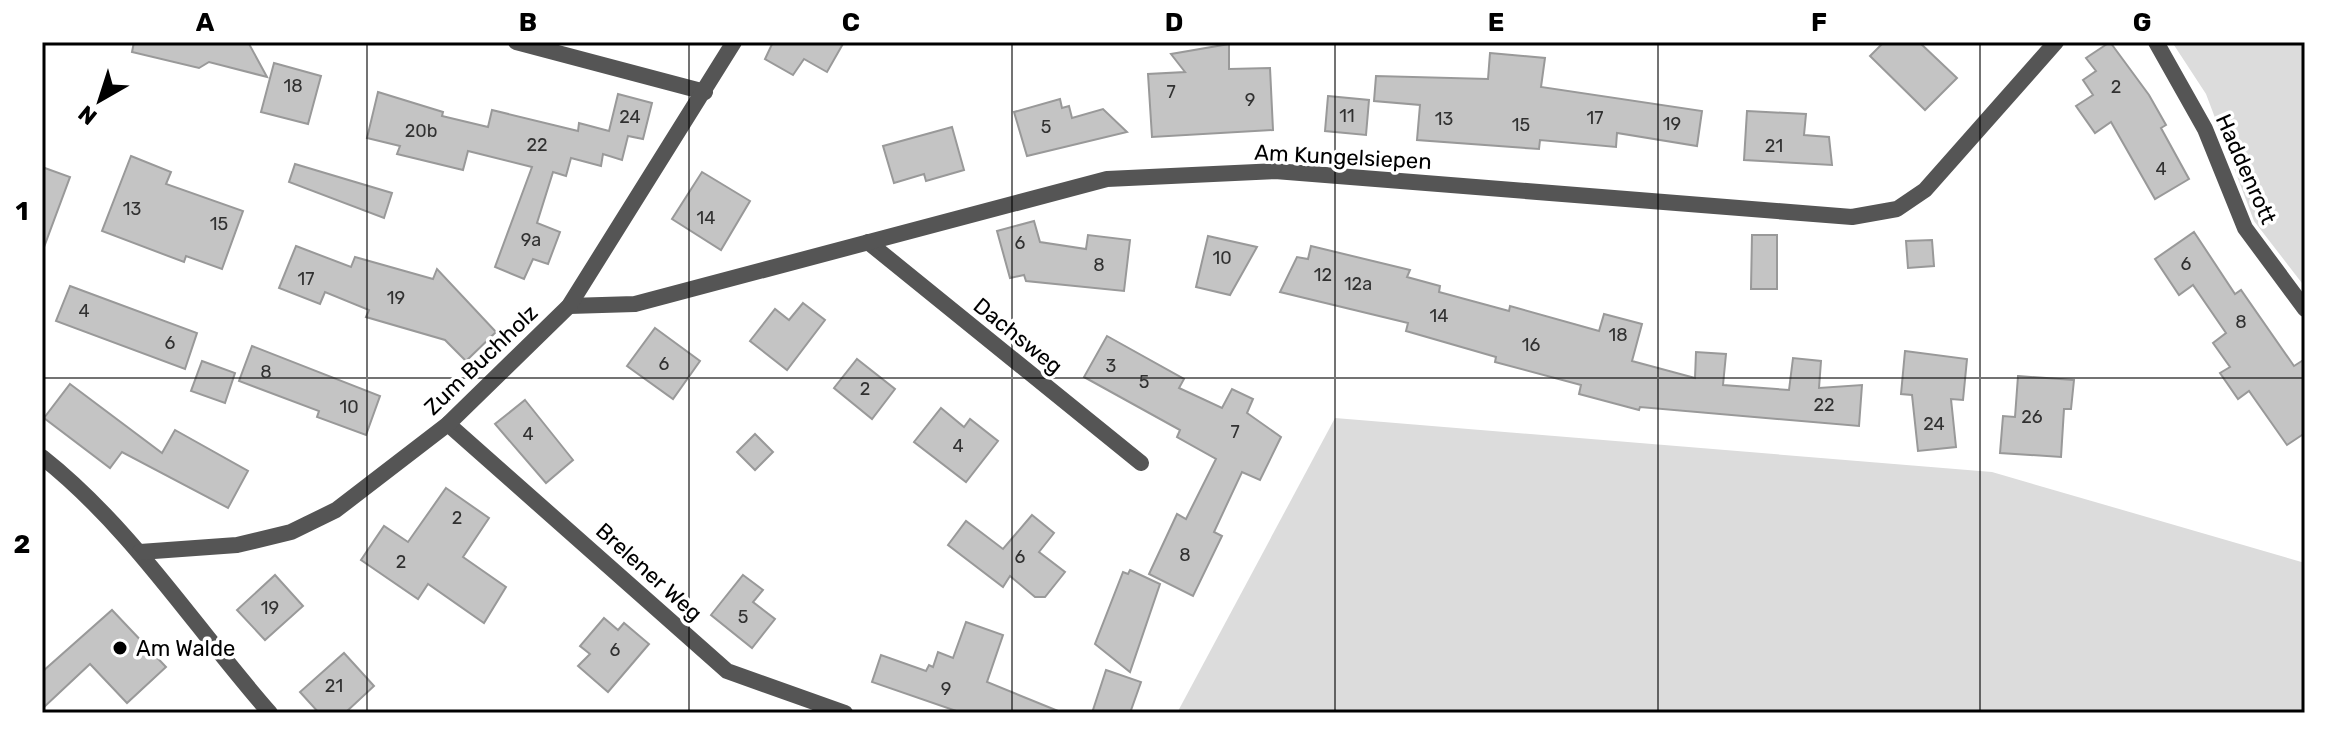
<svg xmlns="http://www.w3.org/2000/svg" width="2347" height="755" viewBox="0 0 2347 755" font-family="Rubik,sans-serif">
<style>
.green{fill:#dcdcdc}
.building{fill:#c4c4c4;stroke:#999;stroke-width:2}
.lines{fill:none;stroke-linecap:round;stroke-linejoin:round}
.minor{stroke:#555;stroke-width:16}
.grid{fill:none;stroke:#000;stroke-width:2;stroke-opacity:0.55}
.poi-dot{fill:#000;stroke:#fff;stroke-width:3}
.labels{text-anchor:middle;dominant-baseline:central;stroke-width:7;stroke-linejoin:round;paint-order:stroke}
.number-label{font-size:18px;fill:#313131}
.street-label{font-size:22px;fill:#000;stroke:#fff}
.poi-label{font-size:22px;fill:#000;stroke:#fff;text-anchor:start}
.neatline{fill:none;stroke:#000;stroke-width:3}
.grid-label{font-size:26px;text-anchor:middle;font-weight:bold;fill:#000}
</style>
<rect width="100%" height="100%" fill="#fff"/>
<!-- green -->
<g class="green">
<polygon points="2172,42 2305,42 2305,287 2254,221 2206,94"/>
<polygon points="1335,418 1992,472 2305,563 2305,713 1177,713"/>
</g>
<!-- building -->
<g class="building">
<polygon points="134,42 248,42 267,77 209,62 199,68 132,52"/>
<polygon points="773,42 844,42 827,72 804,59 793,75 765,59"/>
<polygon points="1884,42 1919,42 1957,78 1925,110 1870,56"/>
<polygon points="2110,42 2149,95 2166,125 2161,128 2189,179 2155,199 2111,122 2095,133 2076,106 2093,95 2083,80 2096,71 2086,58"/>
<polygon points="1229,44 1229,69 1270,68 1273,130 1152,137 1148,74 1185,72 1171,54"/>
<polygon points="1490,53 1545,58 1541,87 1702,111 1697,146 1617,133 1616,147 1540,140 1539,149 1417,140 1420,105 1374,101 1376,76 1488,79"/>
<polygon points="274,63 321,76 308,124 261,112"/>
<polygon points="378,92 443,112 442,116 488,127 492,110 578,131 579,123 609,131 618,94 652,103 643,139 628,136 622,160 603,154 601,166 571,158 566,176 553,172 537,223 560,232 548,264 533,259 524,279 495,267 532,167 468,151 463,170 397,154 400,146 367,138"/>
<polygon points="1328,96 1369,100 1366,135 1325,131"/>
<polygon points="1060,99 1062,108 1069,106 1072,118 1103,109 1127,132 1027,156 1014,112"/>
<polygon points="1747,111 1806,114 1804,135 1829,137 1832,165 1744,160"/>
<polygon points="952,127 964,170 926,181 924,174 894,183 883,146"/>
<polygon points="131,156 171,172 166,184 243,211 222,269 186,256 184,262 102,231"/>
<polygon points="295,164 392,193 384,218 289,182"/>
<polygon points="42,167 70,177 44,247 42,246"/>
<polygon points="702,172 750,201 721,250 672,219"/>
<polygon points="1034,221 1040,242 1086,249 1088,235 1130,240 1124,291 1026,281 1024,275 1010,278 997,231"/>
<polygon points="2194,232 2235,294 2241,290 2294,366 2305,359 2305,433 2287,445 2249,391 2238,399 2220,373 2230,367 2213,343 2226,333 2193,285 2179,295 2155,259"/>
<polygon points="1752,235 1777,235 1777,289 1751,289"/>
<polygon points="1208,236 1257,247 1230,295 1196,287"/>
<polygon points="1932,240 1934,266 1908,268 1906,241"/>
<polygon points="296,246 351,267 355,257 433,279 437,269 496,332 466,361 445,340 366,317 369,310 325,292 320,304 279,288"/>
<polygon points="1311,246 1410,270 1407,277 1440,286 1439,292 1509,311 1510,306 1599,331 1604,314 1642,324 1632,361 1695,378 1696,352 1726,354 1723,385 1789,390 1793,358 1821,361 1819,388 1862,385 1859,426 1640,407 1639,410 1579,394 1581,385 1495,362 1496,357 1406,331 1408,323 1280,292 1297,257 1308,259"/>
<polygon points="70,286 197,333 185,369 56,321"/>
<polygon points="803,303 825,320 787,370 750,341 775,309 789,320"/>
<polygon points="655,328 700,361 673,399 627,366"/>
<polygon points="1107,336 1184,379 1179,388 1222,408 1232,389 1253,399 1247,413 1281,437 1260,480 1242,472 1214,532 1222,536 1193,596 1149,574 1177,514 1186,519 1216,459 1177,437 1180,430 1084,377"/>
<polygon points="252,346 380,396 366,435 317,417 319,411 239,381"/>
<polygon points="1905,351 1967,359 1963,400 1951,399 1956,447 1918,451 1912,395 1901,394"/>
<polygon points="857,359 895,389 872,419 834,388"/>
<polygon points="202,361 235,373 225,403 191,391"/>
<polygon points="2018,376 2074,380 2071,409 2064,409 2061,457 2000,453 2003,416 2015,417"/>
<polygon points="70,384 162,453 175,430 248,471 228,508 122,452 110,468 44,418"/>
<polygon points="525,400 573,460 546,483 495,424"/>
<polygon points="941,408 964,427 970,419 998,441 966,482 914,442"/>
<polygon points="755,434 773,452 755,470 737,452"/>
<polygon points="446,488 489,518 463,557 506,587 484,623 428,584 418,599 361,560 384,526 408,542"/>
<polygon points="1032,515 1054,533 1039,552 1065,572 1045,597 1035,597 1010,576 1003,587 948,545 966,521 1003,549"/>
<polygon points="1130,570 1160,584 1130,672 1095,644 1123,572 1128,574"/>
<polygon points="275,575 303,606 265,640 237,610"/>
<polygon points="743,575 763,590 753,602 775,619 752,648 711,615"/>
<polygon points="112,610 166,667 127,703 90,664 42,709 42,672"/>
<polygon points="604,618 618,630 624,623 649,644 608,692 578,666 590,654 580,646"/>
<polygon points="966,622 1003,635 987,682 1063,713 962,713 872,682 881,655 926,671 929,665 933,667 938,652 953,658"/>
<polygon points="344,653 374,686 345,713 319,713 300,692"/>
<polygon points="1106,670 1141,682 1130,713 1092,713"/>
</g>
<g class="lines">
<!-- minor -->
<g class="minor">
<polyline points="516,42 705,92"/>
<polyline points="2156,42 2205,129 2245,228 2305,309"/>
<polyline points="868,242 1141,463"/>
<polyline points="569,306 635,304 1107,179 1275,171 1852,217 1897,209 1925,190 2056,42"/>
<polyline points="448,424 727,671 845,713"/>
<path d="M42,457C132,528 195,628 270,713"/>
<polyline points="140,552 237,545 291,532 336,510 448,424 569,306 734,42"/>
</g>
</g>
<!-- grid -->
<path class="grid" d="M367,42V713M689,42V713M1012,42V713M1335,42V713M1658,42V713M1980,42V713M42,378H2305"/>
<!-- markers -->
<circle class="poi-dot" cx="120" cy="648" r="8"/>
<g class="labels">
<!-- number labels -->
<g class="number-label">
<text x="293" y="86">18</text>
<text x="2116" y="87">2</text>
<text x="1171" y="92">7</text>
<text x="1250" y="100">9</text>
<text x="1347" y="116">11</text>
<text x="630" y="117">24</text>
<text x="1595" y="118">17</text>
<text x="1444" y="119">13</text>
<text x="1672" y="124">19</text>
<text x="1521" y="125">15</text>
<text x="1046" y="127">5</text>
<text x="421" y="131">20b</text>
<text x="537" y="145">22</text>
<text x="1774" y="146">21</text>
<text x="2161" y="169">4</text>
<text x="132" y="209">13</text>
<text x="706" y="218">14</text>
<text x="219" y="224">15</text>
<text x="531" y="240">9a</text>
<text x="1020" y="243">6</text>
<text x="1222" y="258">10</text>
<text x="2186" y="264">6</text>
<text x="1099" y="265">8</text>
<text x="1323" y="275">12</text>
<text x="306" y="279">17</text>
<text x="1358" y="284">12a</text>
<text x="396" y="298">19</text>
<text x="84" y="311">4</text>
<text x="1439" y="316">14</text>
<text x="2241" y="322">8</text>
<text x="1618" y="335">18</text>
<text x="170" y="343">6</text>
<text x="1531" y="345">16</text>
<text x="664" y="364">6</text>
<text x="1111" y="366">3</text>
<text x="266" y="372">8</text>
<text x="1144" y="382">5</text>
<text x="865" y="389">2</text>
<text x="1824" y="405">22</text>
<text x="349" y="407">10</text>
<text x="2032" y="417">26</text>
<text x="1934" y="424">24</text>
<text x="1235" y="432">7</text>
<text x="528" y="434">4</text>
<text x="958" y="446">4</text>
<text x="457" y="518">2</text>
<text x="1185" y="555">8</text>
<text x="1020" y="557">6</text>
<text x="401" y="562">2</text>
<text x="270" y="608">19</text>
<text x="743" y="617">5</text>
<text x="615" y="650">6</text>
<text x="334" y="686">21</text>
<text x="946" y="689">9</text>
</g>
<!-- street labels -->
<g class="street-label">
<text transform="translate(1343 157) rotate(3)">Am Kungelsiepen</text>
<text transform="translate(2246 169) rotate(66)">Haddenrott</text>
<text transform="translate(1018 336) rotate(39)">Dachsweg</text>
<text transform="translate(481 360) rotate(-44)">Zum Buchholz</text>
<text transform="translate(649 572) rotate(42)">Brelener Weg</text>
</g>
<!-- poi labels -->
<g class="poi-label">
<text x="136" y="648">Am Walde</text>
</g>
</g>
<!-- border -->
<rect width="2347" height="755" fill="none" stroke="#ffffff" stroke-width="88"/>
<!-- north arrow -->
<g transform="translate(100 100) rotate(219)" stroke="#ffffff" stroke-width="6" paint-order="stroke">
<path d="M0-6L14 30L0 20L-14 30Z" fill="#000000"/>
<text y="-12" font-size="22" font-weight="bold" text-anchor="middle" fill="#000000">N</text>
</g>
<rect x="44" y="44" width="2259" height="667" class="neatline"/>
<g class="grid-label">
<text x="205" y="31">A</text>
<text x="528" y="31">B</text>
<text x="851" y="31">C</text>
<text x="1174" y="31">D</text>
<text x="1496" y="31">E</text>
<text x="1819" y="31">F</text>
<text x="2142" y="31">G</text>
<text x="22" y="220">1</text>
<text x="22" y="553">2</text>
</g>
</svg>
